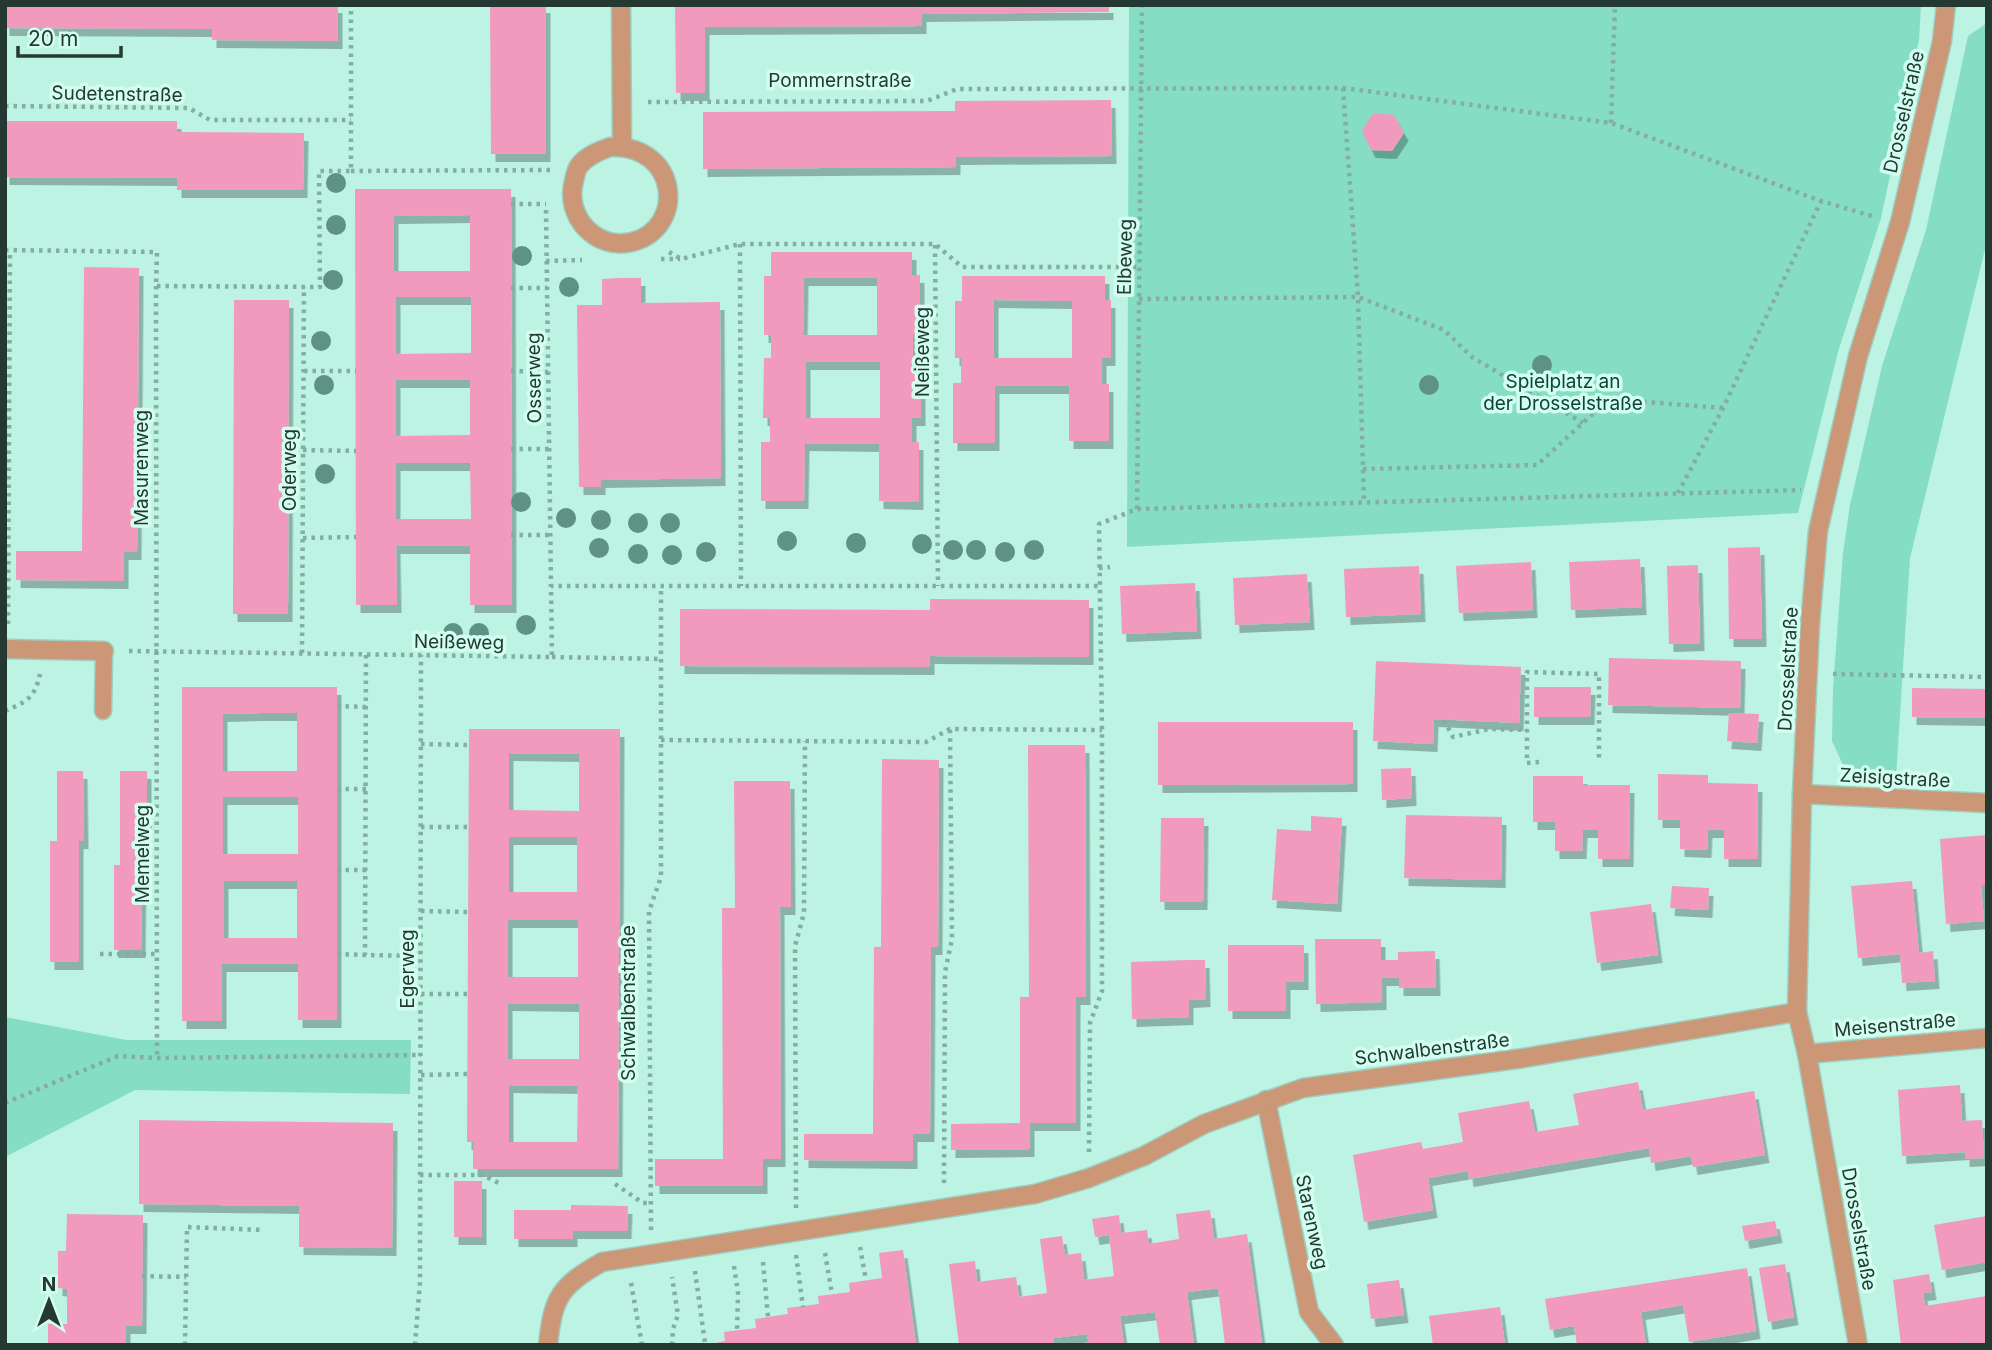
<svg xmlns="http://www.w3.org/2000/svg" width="1992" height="1350" viewBox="0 0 1992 1350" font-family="Inter,sans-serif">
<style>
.green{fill:#85ddc4}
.building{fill:#f19abd;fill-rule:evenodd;filter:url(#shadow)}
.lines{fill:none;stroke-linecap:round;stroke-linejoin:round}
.lane-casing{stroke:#9dcebf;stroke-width:19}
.street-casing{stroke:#9dcebf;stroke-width:21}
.path{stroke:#83aea1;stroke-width:4.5;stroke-dasharray:3.5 5;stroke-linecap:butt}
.lane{stroke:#cb9776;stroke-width:16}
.street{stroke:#cb9776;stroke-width:18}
.tree{fill:#5d9284}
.labels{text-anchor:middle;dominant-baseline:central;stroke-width:7;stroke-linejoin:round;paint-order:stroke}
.street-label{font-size:19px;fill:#233932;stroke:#d2fef0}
.park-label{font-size:19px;fill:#104237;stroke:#d2fef0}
</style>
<defs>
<filter id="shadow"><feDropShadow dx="4.5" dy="8" stdDeviation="0" flood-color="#0004"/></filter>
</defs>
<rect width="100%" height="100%" fill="#bcf3e2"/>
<!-- green -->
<g class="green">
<polygon points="1129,5 1921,5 1919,40 1881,218 1838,352 1798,513 1127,547"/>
<polygon points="1987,23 1987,241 1910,558 1896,777 1865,777 1844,767 1832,741 1833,689 1843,553 1850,505 1882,366 1926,230 1968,36"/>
<polygon points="5,1017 126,1040 411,1040 410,1094 135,1090 5,1157"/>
</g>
<!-- building -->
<g class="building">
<polygon points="5,5 338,5 338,41 212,40 212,29 5,28"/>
<polygon points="490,5 546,5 546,154 491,154"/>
<polygon points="675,5 1109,5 1109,12 922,14 922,26 705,27 705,93 676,93"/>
<polygon points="1111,100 1112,156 956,157 956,167 703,169 703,112 955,111 955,101"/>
<polygon points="1373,113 1394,115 1404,133 1392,151 1371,150 1362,131"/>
<polygon points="5,121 177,121 177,132 304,133 303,190 177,190 177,178 5,177"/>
<path d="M355,189H511L512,605H470V546H396L397,605H356ZM470,215V271H394V216ZM396,297H471V353L396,354ZM396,380H470V435L396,436ZM396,463H470L471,519H396Z"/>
<path d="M771,252H912V275H920V335H913V360H921V418H912V442H919V502L879,501V444L805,443L804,501H761V442H770V418H763L764,358H771V335H764V276H771ZM804,278H877V335H803ZM806,362H880V418H806Z"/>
<polygon points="84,267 139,268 137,552 124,552 124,581 16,580 16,551 82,551"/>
<path d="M962,276H1105V300H1111V358H1102V384H1109V441H1069V386H995V443H953V383H961V358H955V301H962ZM994,300L1072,301V358H994Z"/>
<polygon points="619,278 641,278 641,303 720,302 721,478 601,480 601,487 579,487 577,305 602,305 602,279"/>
<polygon points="234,300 289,300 288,614 233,614"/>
<polygon points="1760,547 1762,639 1729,639 1728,548"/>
<polygon points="1640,559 1642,607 1571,610 1569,562"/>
<polygon points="1531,562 1533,610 1459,613 1456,566"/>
<polygon points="1698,565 1700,643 1669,644 1667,566"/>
<polygon points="1419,566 1421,614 1346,617 1344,569"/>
<polygon points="1307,574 1310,622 1235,625 1233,578"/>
<polygon points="1195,583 1197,631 1122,634 1120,586"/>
<polygon points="930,599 1089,600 1089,657 930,656 930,667 680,666 680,609 930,610"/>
<polygon points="1609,658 1741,661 1740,708 1608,705"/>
<polygon points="1376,661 1521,667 1519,723 1434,719 1433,744 1373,741"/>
<path d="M182,687H337V1020H298V964H222V1021H182ZM259,713H297V771H223V714ZM223,797H298V854H223ZM224,881H297V938H224Z"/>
<polygon points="1534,687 1591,687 1590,717 1534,717"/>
<polygon points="1912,688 1987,689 1987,718 1912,717"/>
<polygon points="1729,713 1759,714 1757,743 1727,741"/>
<polygon points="1158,722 1353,722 1353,784 1158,785"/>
<path d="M469,729H620L618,1169H473V1142H467ZM509,753L579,754V811L509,810ZM509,837H577V892H509ZM508,920H578V977H508ZM508,1003L579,1004V1059H508ZM509,1085L578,1086L577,1142H509Z"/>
<polygon points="1028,745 1085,745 1086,997 1076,997 1076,1123 1030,1123 1030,1149 951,1150 951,1124 1020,1123 1020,997 1029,997"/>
<polygon points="882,759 939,760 938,947 931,947 930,1134 913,1134 913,1161 804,1160 804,1134 873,1134 874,947 881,947"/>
<polygon points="1411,768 1412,798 1382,800 1381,769"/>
<polygon points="57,771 83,771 84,841 79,841 79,962 50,962 50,841 57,841"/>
<polygon points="120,771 147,771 147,865 142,865 141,950 114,950 114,865 120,865"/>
<polygon points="1658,774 1708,775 1708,783 1758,784 1757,859 1724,859 1724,830 1708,830 1707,850 1680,849 1680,820 1658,820"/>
<polygon points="1533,776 1583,776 1583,785 1630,785 1629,859 1598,859 1598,830 1583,830 1582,851 1555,851 1555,822 1533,822"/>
<polygon points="734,781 790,781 791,907 780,907 781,1159 763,1159 763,1186 655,1186 655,1159 723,1159 722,908 735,908"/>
<polygon points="1406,815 1502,817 1501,880 1404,878"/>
<polygon points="1311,816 1342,818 1337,904 1272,900 1277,829 1311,831"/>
<polygon points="1161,818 1204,818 1203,902 1160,902"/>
<polygon points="1987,835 1987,885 1981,885 1984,921 1946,924 1940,839"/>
<polygon points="1912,881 1919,953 1933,951 1935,981 1902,983 1900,954 1858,958 1851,886"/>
<polygon points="1672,886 1709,888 1708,910 1670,908"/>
<polygon points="1651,904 1658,955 1597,963 1590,912"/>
<polygon points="1315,939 1381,939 1381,960 1398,960 1398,952 1435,951 1436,988 1399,988 1399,978 1382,978 1382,1002 1316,1004"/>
<polygon points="1228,945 1304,945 1304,982 1286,982 1286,1011 1228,1011"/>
<polygon points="1187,960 1205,960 1206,999 1189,1000 1189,1017 1132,1019 1131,962"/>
<polygon points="1638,1082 1643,1110 1754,1091 1765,1155 1693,1167 1691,1156 1651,1163 1649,1148 1469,1179 1468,1171 1428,1178 1433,1210 1364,1222 1353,1155 1421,1142 1423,1149 1463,1142 1458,1113 1529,1101 1535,1132 1579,1125 1573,1094"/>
<polygon points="1960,1085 1962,1121 1982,1120 1984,1158 1965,1159 1965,1152 1902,1156 1898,1090"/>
<polygon points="139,1120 393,1123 392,1248 299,1247 299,1206 139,1204"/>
<rect x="454" y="1181" width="28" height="56"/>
<polygon points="571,1205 628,1206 627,1231 573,1231 573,1239 514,1239 514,1210 571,1210"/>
<polygon points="1210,1210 1214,1239 1247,1234 1262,1344 1225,1345 1218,1288 1187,1292 1194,1345 1160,1345 1155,1312 1120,1316 1124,1345 1089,1345 1087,1334 1054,1338 1054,1345 959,1345 949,1264 975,1261 977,1282 1016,1277 1019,1297 1047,1293 1040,1239 1062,1236 1065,1255 1081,1253 1084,1280 1114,1276 1109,1235 1095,1237 1092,1219 1119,1215 1121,1233 1147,1230 1149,1244 1179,1239 1176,1214"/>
<polygon points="67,1214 143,1215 142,1326 126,1326 126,1345 48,1345 48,1324 67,1324 67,1289 58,1288 58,1251 66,1251"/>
<polygon points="1987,1216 1987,1262 1942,1270 1934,1225"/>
<polygon points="1775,1221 1778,1235 1745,1241 1742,1226"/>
<polygon points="903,1250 916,1345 706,1345 725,1341 724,1332 756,1328 755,1319 788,1314 787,1308 819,1304 818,1296 850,1292 849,1283 882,1278 879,1253"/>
<polygon points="1785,1264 1794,1317 1768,1322 1759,1268"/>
<polygon points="1747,1268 1756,1331 1689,1342 1683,1305 1641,1312 1646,1345 1577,1345 1574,1326 1550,1330 1545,1299"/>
<polygon points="1929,1274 1932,1292 1923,1293 1925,1306 1987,1296 1987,1345 1966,1345 1965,1342 1951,1345 1901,1345 1893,1280"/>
<polygon points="1399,1280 1404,1315 1371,1319 1367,1284"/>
<polygon points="1500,1307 1505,1345 1433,1345 1429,1316"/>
</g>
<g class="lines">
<defs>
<polyline id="lane" points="103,711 104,651"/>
<g id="street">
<polyline points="621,5 622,147"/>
<path d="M610,147C679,144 687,228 632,242C596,251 564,216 574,181C575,177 576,170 579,166C586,156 599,151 610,147Z"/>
<polyline points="5,649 104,651"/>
<polyline points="1802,794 1987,803"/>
<polyline points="1807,1054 1987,1038"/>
<polyline points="1266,1100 1309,1312 1334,1345"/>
<path d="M548,1345C553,1297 560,1286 602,1262L1035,1194L1089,1178L1144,1156L1204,1124L1303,1088L1524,1058L1797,1012"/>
<polyline points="1858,1345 1807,1054 1797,1012 1802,794 1810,625 1818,531 1858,356 1900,222 1942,41 1946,5"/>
</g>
</defs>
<!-- lane casing -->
<use href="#lane" class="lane-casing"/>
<!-- street casing -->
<use href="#street" class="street-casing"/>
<!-- path -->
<g class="path">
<polyline points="1343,88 1358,297 1364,503"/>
<polyline points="648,102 927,101 957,89 1343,88 1611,123 1821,201 1875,217"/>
<polyline points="5,106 189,108 210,120 351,120"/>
<polyline points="1611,123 1615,5"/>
<polyline points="351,171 550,170"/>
<polyline points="511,204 546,204"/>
<polyline points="546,210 551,586"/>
<polyline points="740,244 741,586"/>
<polyline points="935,245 938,586"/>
<polyline points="5,250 157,252 156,286 320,287 319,171 351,171 351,5"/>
<polyline points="669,252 681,259 740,244 935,244 962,267 1139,267"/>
<polyline points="661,259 680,259"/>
<polyline points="546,261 582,260"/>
<polyline points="156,286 157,1058"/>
<polyline points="511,288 547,288"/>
<polyline points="1139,299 1358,297 1444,330 1472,357 1583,423"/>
<polyline points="304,371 356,371"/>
<polyline points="511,371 548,372"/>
<polyline points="511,449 549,449"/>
<polyline points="303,450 356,451"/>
<polyline points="1363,469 1537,465 1609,399 1723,408"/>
<polyline points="1678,493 1723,408 1821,201"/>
<polyline points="1137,509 1142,5"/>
<polyline points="511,535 549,535"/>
<polyline points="303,538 356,537"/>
<polyline points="1099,568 1110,567"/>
<polyline points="8,624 10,251"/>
<polyline points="129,651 552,657 551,586 1099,586"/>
<polyline points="302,653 304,287"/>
<polyline points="366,655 365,955 421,956"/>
<polyline points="552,657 661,659"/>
<polyline points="1833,674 1987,677"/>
<polyline points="337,706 366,707"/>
<path d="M5,711C26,702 35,698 40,674"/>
<polyline points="1444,720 1453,737 1489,729 1527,730"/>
<polyline points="661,740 926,742 950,729 1102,730"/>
<polyline points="421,744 468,745"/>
<polyline points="1539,762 1527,763 1527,672 1599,674 1599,762"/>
<polyline points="337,789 366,789"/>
<polyline points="421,827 468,827"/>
<polyline points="337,870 366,870"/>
<polyline points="421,911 468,912"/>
<polyline points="100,954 157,954"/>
<polyline points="337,954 365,955"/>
<polyline points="421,994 468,994"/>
<polyline points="421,1075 468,1074"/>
<polyline points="5,1103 118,1056 157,1058 421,1055"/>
<polyline points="1089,1152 1090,1023 1102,991 1102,730 1099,524 1137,509 1801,490"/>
<polyline points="420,1175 482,1175 499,1183"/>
<polyline points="944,1183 945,972 952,939 950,729"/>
<polyline points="615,1184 643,1203 651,1203"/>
<polyline points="796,1208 795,946 804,913 805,741"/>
<polyline points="651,1230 649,911 661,877 661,586"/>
<polyline points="860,1247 866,1280"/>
<polyline points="825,1253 832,1294"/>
<polyline points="796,1255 803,1307"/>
<polyline points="763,1262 768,1317"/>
<polyline points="734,1266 738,1293 737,1331"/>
<polyline points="695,1271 705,1343"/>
<polyline points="142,1276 186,1277"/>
<polyline points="631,1283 642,1345"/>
<polyline points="185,1345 187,1227 263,1230"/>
<polyline points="415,1345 420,1282 421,655"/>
<polyline points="672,1345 673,1329 678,1315 672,1277"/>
</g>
<!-- lane -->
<use href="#lane" class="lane"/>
<!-- street -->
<use href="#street" class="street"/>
</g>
<!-- trees -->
<g class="tree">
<circle cx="336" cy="183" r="10"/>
<circle cx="336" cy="225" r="10"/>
<circle cx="522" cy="256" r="10"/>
<circle cx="333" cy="280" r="10"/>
<circle cx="569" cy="287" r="10"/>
<circle cx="321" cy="341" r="10"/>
<circle cx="1542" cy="365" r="10"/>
<circle cx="324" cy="385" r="10"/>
<circle cx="1429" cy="385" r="10"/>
<circle cx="325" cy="474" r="10"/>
<circle cx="521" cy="502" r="10"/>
<circle cx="566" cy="518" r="10"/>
<circle cx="601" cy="520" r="10"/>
<circle cx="638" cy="523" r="10"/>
<circle cx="670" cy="523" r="10"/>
<circle cx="787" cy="541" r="10"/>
<circle cx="856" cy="543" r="10"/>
<circle cx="922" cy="544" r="10"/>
<circle cx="599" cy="548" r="10"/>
<circle cx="953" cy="550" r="10"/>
<circle cx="976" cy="550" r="10"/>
<circle cx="1034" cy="550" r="10"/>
<circle cx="706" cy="552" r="10"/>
<circle cx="1005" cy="552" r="10"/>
<circle cx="638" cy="554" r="10"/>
<circle cx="672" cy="555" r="10"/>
<circle cx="526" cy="625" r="10"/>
<circle cx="453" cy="633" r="10"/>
<circle cx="479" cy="633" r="10"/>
</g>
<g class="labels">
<!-- street labels -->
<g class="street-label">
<text x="840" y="80">Pommernstraße</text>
<text transform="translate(117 94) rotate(1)">Sudetenstraße</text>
<text transform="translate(1904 112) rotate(-77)">Drosselstraße</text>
<text transform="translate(1125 257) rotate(-89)">Elbeweg</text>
<text transform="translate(922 352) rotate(-90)">Neißeweg</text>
<text transform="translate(534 378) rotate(-91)">Osserweg</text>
<text transform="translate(141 468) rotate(-90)">Masurenweg</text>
<text transform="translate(289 470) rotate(-90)">Oderweg</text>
<text transform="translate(459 642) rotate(1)">Neißeweg</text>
<text transform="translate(1788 669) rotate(-87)">Drosselstraße</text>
<text transform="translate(1895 778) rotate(3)">Zeisigstraße</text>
<text transform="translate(142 854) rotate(-90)">Memelweg</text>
<text transform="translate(407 969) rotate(-90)">Egerweg</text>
<text transform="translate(628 1003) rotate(-90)">Schwalbenstraße</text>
<text transform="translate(1895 1025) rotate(-5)">Meisenstraße</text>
<text transform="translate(1432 1049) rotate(-7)">Schwalbenstraße</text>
<text transform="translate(1312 1222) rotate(78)">Starenweg</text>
<text transform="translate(1859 1229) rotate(80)">Drosselstraße</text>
</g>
<!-- park labels -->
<g class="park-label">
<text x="1563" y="381">Spielplatz an<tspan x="1563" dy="22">der Drosselstraße</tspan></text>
</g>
</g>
<!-- border -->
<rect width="1992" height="1350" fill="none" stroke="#233932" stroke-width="14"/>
<!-- north arrow -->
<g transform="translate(49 1301)" stroke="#d2fef0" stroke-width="5" paint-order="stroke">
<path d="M0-5L12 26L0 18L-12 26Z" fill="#233932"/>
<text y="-10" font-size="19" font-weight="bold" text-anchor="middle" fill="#233932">N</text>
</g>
<!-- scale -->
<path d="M18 46v10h103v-10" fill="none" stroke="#233932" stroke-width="3.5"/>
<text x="28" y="46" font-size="21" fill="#233932" stroke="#d2fef0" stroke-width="5" paint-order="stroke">20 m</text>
</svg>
